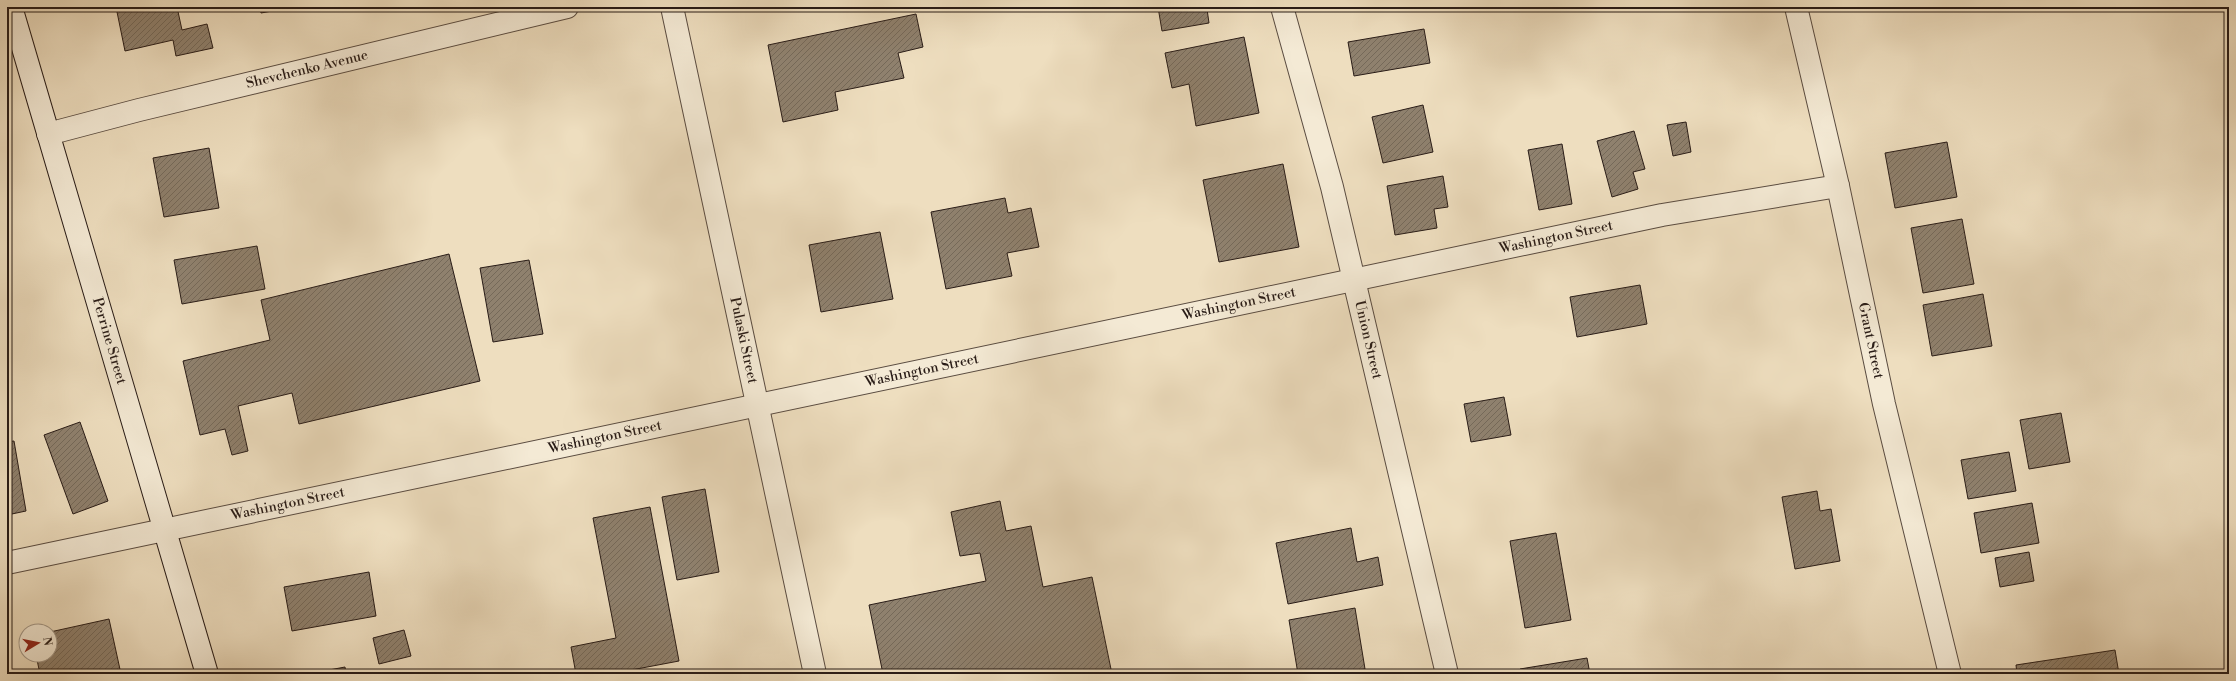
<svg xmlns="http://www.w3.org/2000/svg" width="2236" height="681" viewBox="0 0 2236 681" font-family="'Libre Bodoni',serif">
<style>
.building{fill:url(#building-hatch);stroke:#291c17}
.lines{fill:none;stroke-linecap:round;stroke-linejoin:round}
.street-casing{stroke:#5a4c41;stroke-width:24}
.secondary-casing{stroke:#291c17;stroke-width:24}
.street{stroke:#f4ead5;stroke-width:22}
.secondary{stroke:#f4ead5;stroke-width:22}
.labels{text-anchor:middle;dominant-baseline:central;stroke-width:3;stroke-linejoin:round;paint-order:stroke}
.street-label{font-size:14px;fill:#291c17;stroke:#f4ead5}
</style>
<defs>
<pattern id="building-hatch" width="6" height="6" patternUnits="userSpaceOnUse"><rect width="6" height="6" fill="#8f816e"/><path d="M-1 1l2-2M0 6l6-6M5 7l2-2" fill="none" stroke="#756959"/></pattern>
</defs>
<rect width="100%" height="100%" fill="#eedebf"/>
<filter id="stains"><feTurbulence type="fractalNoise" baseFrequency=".005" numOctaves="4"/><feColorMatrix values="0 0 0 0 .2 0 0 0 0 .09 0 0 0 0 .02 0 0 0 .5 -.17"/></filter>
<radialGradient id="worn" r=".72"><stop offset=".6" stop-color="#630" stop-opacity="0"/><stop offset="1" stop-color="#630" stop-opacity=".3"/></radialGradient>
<!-- building -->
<g class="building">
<polygon points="116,7 177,7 182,30 207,24 213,48 176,56 173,40 125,51"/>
<polygon points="260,7 294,7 261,13"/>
<polygon points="1158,7 1216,7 1207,9 1209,23 1162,31"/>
<polygon points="916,14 923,47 898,53 904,78 835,92 838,110 783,122 768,45"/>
<polygon points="1424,29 1430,63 1354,76 1348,42"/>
<polygon points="1244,37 1259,113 1196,126 1189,84 1172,88 1165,53"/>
<polygon points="1423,105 1433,152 1383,163 1372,117"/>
<polygon points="1686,122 1691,152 1673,156 1667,125"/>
<polygon points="1634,131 1645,169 1633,172 1638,189 1612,197 1597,141"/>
<polygon points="1947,142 1957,197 1895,208 1885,153"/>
<polygon points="1562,144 1572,204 1539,210 1528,150"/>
<polygon points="209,148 219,208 164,217 153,158"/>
<polygon points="1283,164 1299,247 1219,262 1203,180"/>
<polygon points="1443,176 1448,207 1434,209 1437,228 1395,235 1387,186"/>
<polygon points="1005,198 1008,213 1031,208 1039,247 1007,253 1012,276 946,289 931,212"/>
<polygon points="1962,219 1974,284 1923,293 1911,228"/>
<polygon points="880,232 893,299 821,312 809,245"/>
<polygon points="257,246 265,289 182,304 174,260"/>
<polygon points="449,254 480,381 299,424 292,393 238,406 248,451 232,455 225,429 200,435 183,361 270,340 261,300"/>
<polygon points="529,260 543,334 493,342 480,268"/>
<polygon points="1640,285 1647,324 1577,337 1570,297"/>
<polygon points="1983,294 1992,346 1932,356 1923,305"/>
<polygon points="1504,397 1511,435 1471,442 1464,404"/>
<polygon points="2061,413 2070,462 2029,469 2020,420"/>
<polygon points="80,422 108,501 73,514 44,435"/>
<polygon points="14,441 26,511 7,515 7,442"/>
<polygon points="2009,452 2016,491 1968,499 1961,460"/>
<polygon points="705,489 719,572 677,580 662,497"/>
<polygon points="1817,491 1820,511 1831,509 1840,561 1795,569 1782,497"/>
<polygon points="1000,501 1006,531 1031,526 1043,587 1092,577 1112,674 883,674 869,605 986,581 980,553 960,556 951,512"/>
<polygon points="2032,503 2039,543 1981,553 1974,513"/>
<polygon points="650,507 679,661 626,671 627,674 576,674 571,647 616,638 593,518"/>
<polygon points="1351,528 1357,562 1378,557 1383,585 1288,604 1276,543"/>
<polygon points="1556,533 1571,620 1525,628 1510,541"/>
<polygon points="2029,552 2034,581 2000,587 1995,558"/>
<polygon points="369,572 376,616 292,631 284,587"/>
<polygon points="1355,608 1365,669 1339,674 1298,674 1289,620"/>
<polygon points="109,619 121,674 40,674 36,655 50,655 50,632"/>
<polygon points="404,630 411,656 379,664 373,638"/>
<polygon points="2115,650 2119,674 2017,674 2016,665"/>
<polygon points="1587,658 1590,674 1521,674 1520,669"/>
<polygon points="345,667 346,674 308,674"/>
<polygon points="1284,670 1285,674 1263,674"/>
</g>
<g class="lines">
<defs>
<g id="street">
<path id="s1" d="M672,7L815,674"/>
<path id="s2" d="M1282,7L1332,187L1447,674"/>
<path id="s3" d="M1796,7L1838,186L1884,404L1950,674"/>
<path id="s4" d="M48,134L139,110L567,7"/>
<path id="s5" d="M7,563L1662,215L1838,186"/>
</g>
<g id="secondary">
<path id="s6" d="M11,7L207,674"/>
</g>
</defs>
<!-- street casing -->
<use href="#street" class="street-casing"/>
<!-- secondary casing -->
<use href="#secondary" class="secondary-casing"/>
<!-- street -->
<use href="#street" class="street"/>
<!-- secondary -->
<use href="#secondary" class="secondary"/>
</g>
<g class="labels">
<!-- street labels -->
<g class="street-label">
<text stroke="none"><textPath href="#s4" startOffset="267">Shevchenko Avenue</textPath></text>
<text stroke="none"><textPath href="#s5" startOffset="1583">Washington Street</textPath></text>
<text stroke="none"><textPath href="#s5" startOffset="1259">Washington Street</textPath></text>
<text stroke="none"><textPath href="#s6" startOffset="348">Perrine Street</textPath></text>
<text stroke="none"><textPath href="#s1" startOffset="341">Pulaski Street</textPath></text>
<text stroke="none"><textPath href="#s2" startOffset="344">Union Street</textPath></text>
<text stroke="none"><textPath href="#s3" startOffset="342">Grant Street</textPath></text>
<text stroke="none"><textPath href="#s5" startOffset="935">Washington Street</textPath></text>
<text stroke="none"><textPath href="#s5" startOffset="611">Washington Street</textPath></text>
<text stroke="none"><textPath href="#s5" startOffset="287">Washington Street</textPath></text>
</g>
</g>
<!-- margin -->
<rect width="2236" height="681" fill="none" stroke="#eedebf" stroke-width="24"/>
<rect x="8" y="8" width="2220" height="665" fill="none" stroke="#291c17" stroke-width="2"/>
<rect x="12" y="12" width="2212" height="657" fill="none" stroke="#291c17"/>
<!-- north arrow -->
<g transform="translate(38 643) rotate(80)"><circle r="19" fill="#f4ead5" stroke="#a39889"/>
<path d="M0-3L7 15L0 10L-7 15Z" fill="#8f2418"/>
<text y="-6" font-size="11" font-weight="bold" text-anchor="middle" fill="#291c17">N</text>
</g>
<rect width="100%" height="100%" filter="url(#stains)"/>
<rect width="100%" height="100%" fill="url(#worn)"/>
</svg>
